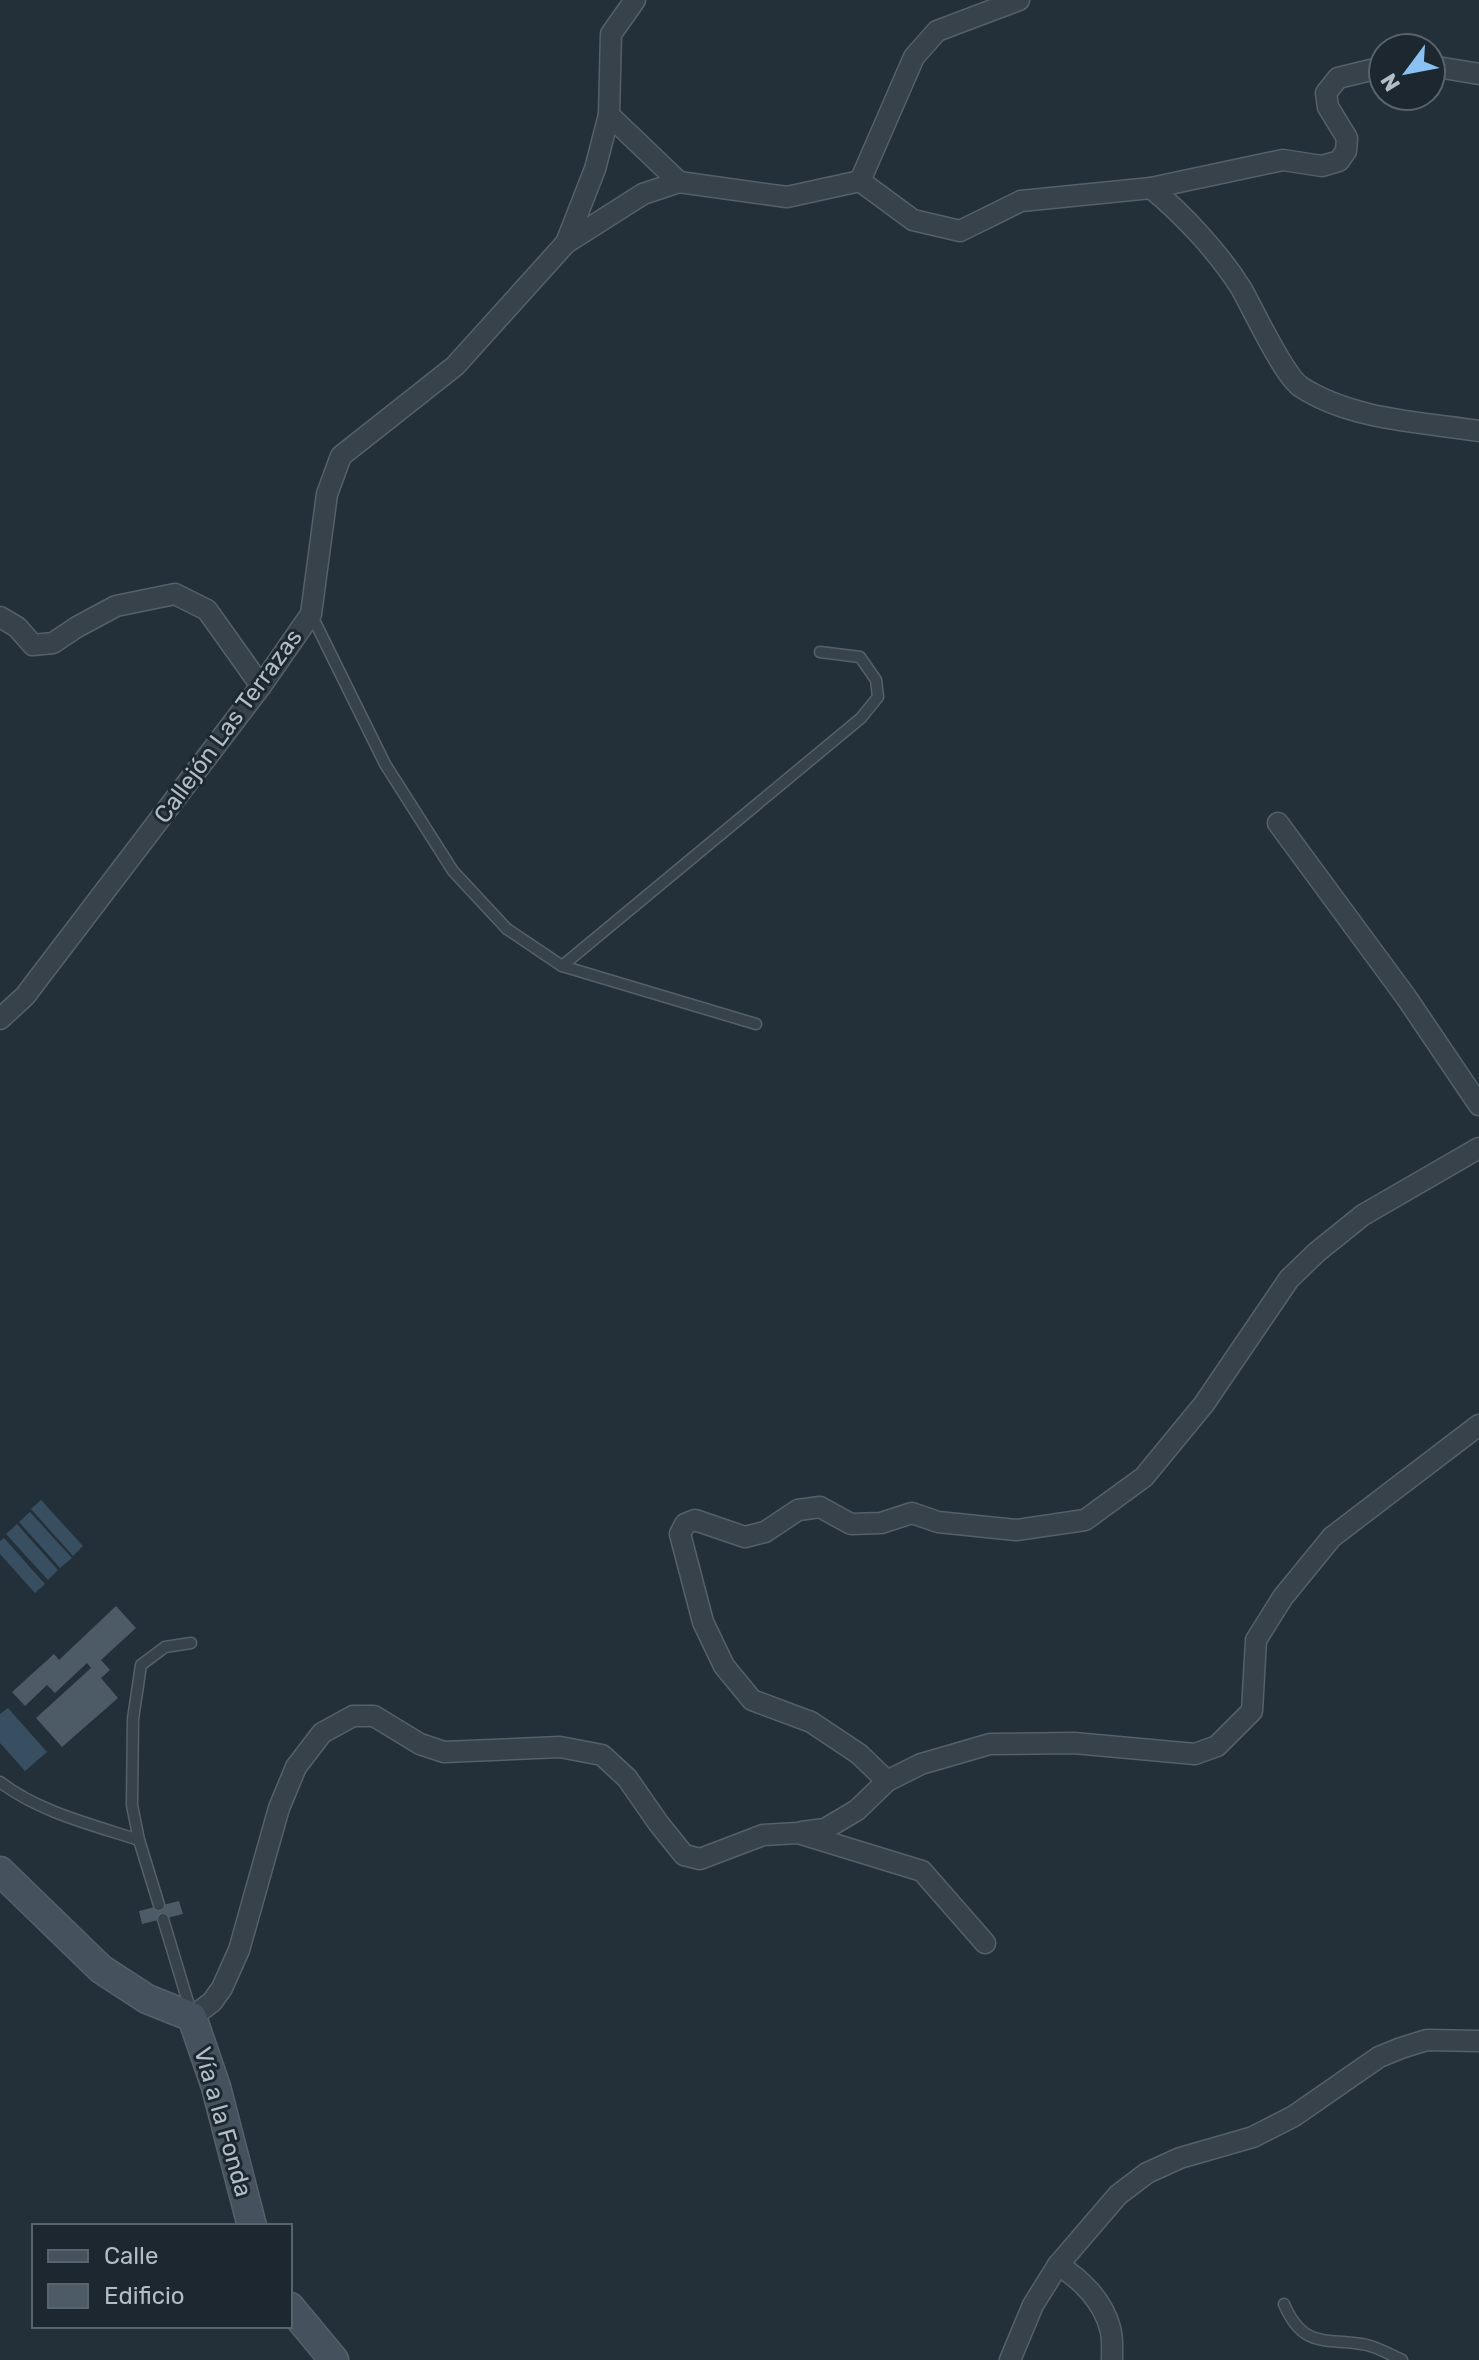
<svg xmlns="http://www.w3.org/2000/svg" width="1479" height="2360" viewBox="0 0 1479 2360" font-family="Rubik,sans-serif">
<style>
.water{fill:#374f60}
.building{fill:#4c5b65}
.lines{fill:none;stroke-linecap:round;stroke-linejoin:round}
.lane-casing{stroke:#556068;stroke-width:13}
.street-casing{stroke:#556068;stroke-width:23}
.secondary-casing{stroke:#556068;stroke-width:31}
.lane{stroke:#37424a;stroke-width:10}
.street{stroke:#37424a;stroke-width:20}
.secondary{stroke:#45525d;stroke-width:28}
.labels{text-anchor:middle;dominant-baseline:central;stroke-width:6;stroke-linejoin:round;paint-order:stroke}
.street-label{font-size:24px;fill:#b2bdc6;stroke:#1c272f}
</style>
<rect width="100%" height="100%" fill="#23303a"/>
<!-- water -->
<g class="water">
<polygon points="41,1500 83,1546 73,1556 31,1509"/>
<polygon points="30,1512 72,1558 60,1568 19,1522"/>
<polygon points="17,1524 58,1570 48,1580 6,1534"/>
<polygon points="4,1538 45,1584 35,1593 0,1554 0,1541"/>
<polygon points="8,1708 47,1752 25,1771 0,1743 0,1714"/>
</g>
<!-- building -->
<g class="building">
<polygon points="116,1606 136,1628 101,1660 110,1670 101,1678 118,1698 62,1747 36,1718 91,1668 87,1663 55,1693 47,1685 25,1706 12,1692 54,1654 59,1660"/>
<polygon points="179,1901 183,1914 142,1924 139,1911"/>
</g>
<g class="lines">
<defs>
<g id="lane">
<polyline points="311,614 385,764 453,871 507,929 562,966 756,1024"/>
<polyline points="562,966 861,718 878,697 876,680 860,657 820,652"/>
<path d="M0,1782C39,1812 93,1825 139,1840"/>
<polyline points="159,1905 139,1840 132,1805 133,1719 141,1665 165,1647 191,1643"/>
<polyline points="163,1919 191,2012"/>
<path d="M1284,2304C1304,2351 1328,2337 1367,2345C1379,2348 1391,2355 1402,2360"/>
</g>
<g id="street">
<polyline points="1431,66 1479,74"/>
<polyline points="609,115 679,182"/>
<polyline points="860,181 914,57 937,31 1019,0"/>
<polyline points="1151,188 1283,160 1322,166 1339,161 1346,151 1347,138 1328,107 1326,93 1338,78 1383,67"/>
<polyline points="566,243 595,169 609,115 611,34 635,0"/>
<polyline points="0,617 17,627 33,645 53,643 77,627 116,606 175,594 207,610 261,686"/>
<polyline points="1278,823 1406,997 1479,1105"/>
<path d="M0,1019L25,996L261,686L311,614L327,494L341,456L455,366L566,243L643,194L679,182L787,197L860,181L913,220L960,231L1021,201L1151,188C1183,214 1219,253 1241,288C1253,309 1284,376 1301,387C1352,420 1421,422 1479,431"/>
<polyline points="887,1781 859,1754 811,1722 752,1700 724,1666 703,1622 680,1534 685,1524 695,1520 745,1537 765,1532 798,1510 820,1507 851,1524 881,1523 912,1513 938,1522 1016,1530 1085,1520 1144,1477 1204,1404 1289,1279 1317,1252 1363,1215 1479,1148"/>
<polyline points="802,1832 825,1829 857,1810 887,1781 921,1764 990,1744 1074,1743 1195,1754 1217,1746 1252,1711 1256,1640 1283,1597 1332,1537 1479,1425"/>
<polyline points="192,2017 212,2002 222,1988 239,1950 279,1808 296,1767 322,1733 353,1716 374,1716 420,1744 444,1752 560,1747 602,1755 627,1778 659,1824 684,1855 700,1859 763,1835 798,1833 922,1871 985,1943"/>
<path d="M1058,2265C1081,2279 1103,2301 1110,2328C1113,2337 1112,2350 1112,2360"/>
<polyline points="1010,2360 1033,2305 1058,2265 1118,2195 1147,2173 1180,2158 1253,2137 1294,2116 1379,2057 1401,2048 1427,2040 1479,2041"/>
</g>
<g id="secondary">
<polyline points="0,1871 101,1969 147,1999 192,2017 216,2087 252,2226"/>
<polyline points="290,2307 334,2360"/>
</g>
</defs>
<!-- lane casing -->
<use href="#lane" class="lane-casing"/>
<!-- street casing -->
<use href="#street" class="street-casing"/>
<!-- secondary casing -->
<use href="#secondary" class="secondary-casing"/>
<!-- lane -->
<use href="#lane" class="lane"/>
<!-- street -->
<use href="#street" class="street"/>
<!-- secondary -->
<use href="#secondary" class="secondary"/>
</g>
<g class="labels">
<!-- street labels -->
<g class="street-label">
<text transform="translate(228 726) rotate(-54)">Callejón Las Terrazas</text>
<text transform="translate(223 2122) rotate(74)">Vía a la Fonda</text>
</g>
</g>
<!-- legend -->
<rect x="32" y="2224" width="260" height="104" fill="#1c272f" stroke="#58636b" stroke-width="2"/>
<rect x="48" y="2250" width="40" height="12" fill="#45525d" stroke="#58636b" stroke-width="2"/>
<text x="104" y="2264" font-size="24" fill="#b2bdc6">Calle</text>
<rect x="48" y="2284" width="40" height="24" fill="#4c5b65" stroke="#58636b" stroke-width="2"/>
<text x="104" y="2304" font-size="24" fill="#b2bdc6">Edificio</text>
<!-- north arrow -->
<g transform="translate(1407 72) rotate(238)"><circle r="38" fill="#1c272f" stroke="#58636b" stroke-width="2"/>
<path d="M0-6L14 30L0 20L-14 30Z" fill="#8ac1f3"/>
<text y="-12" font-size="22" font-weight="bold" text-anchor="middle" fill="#b2bdc6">N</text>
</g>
</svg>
